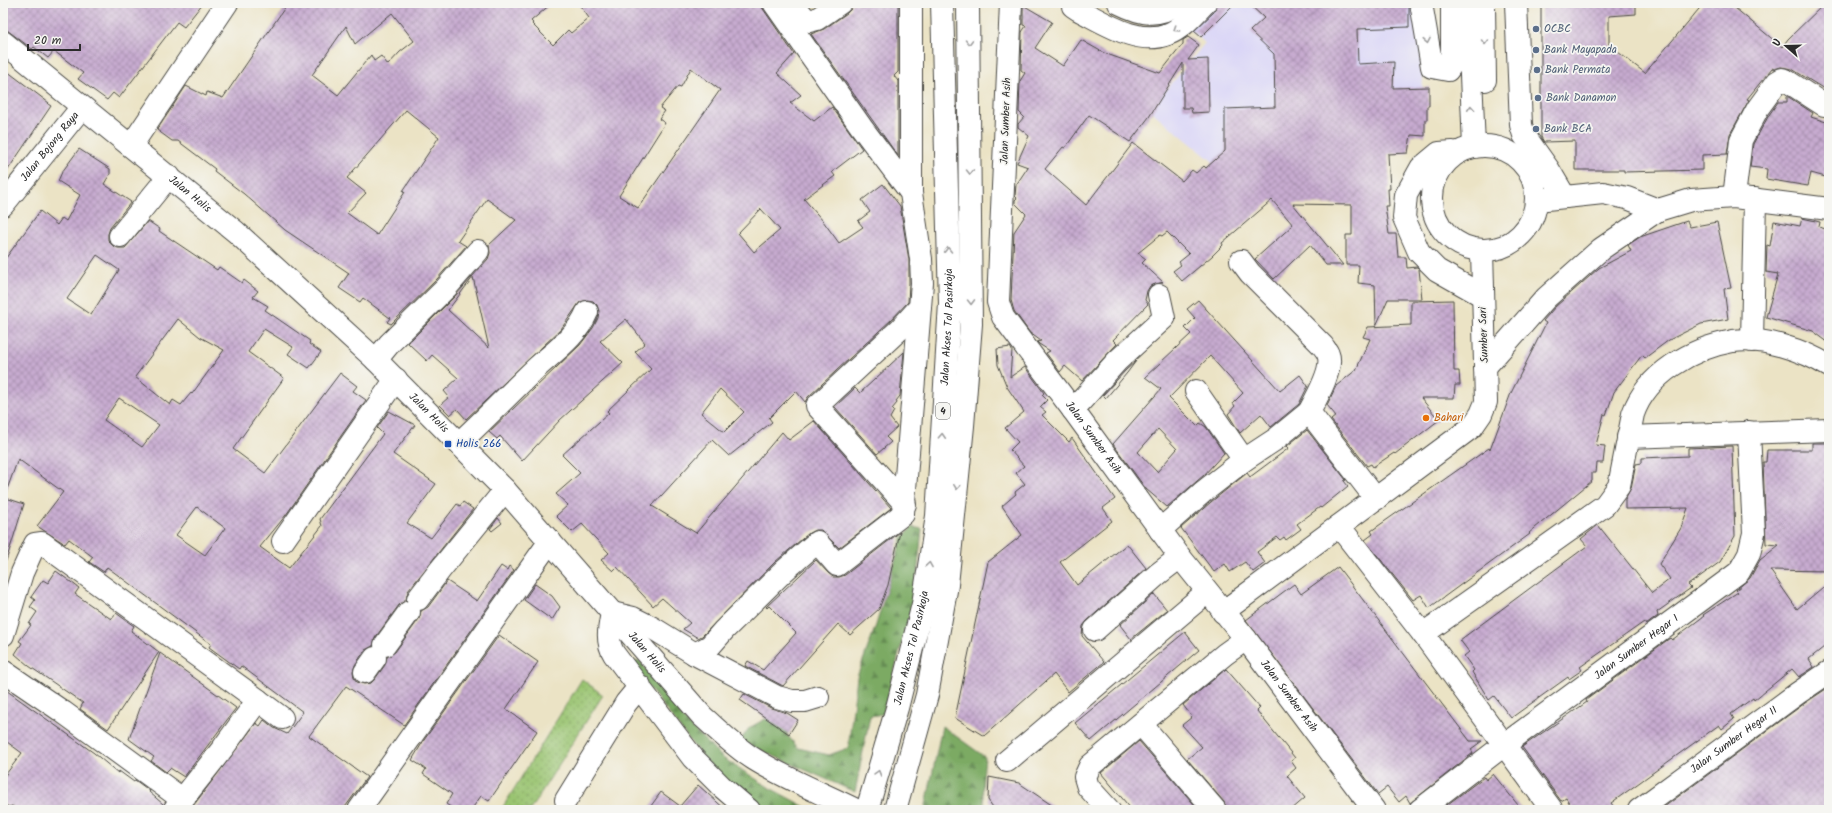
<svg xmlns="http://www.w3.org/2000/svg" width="1832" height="813" viewBox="0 0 1832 813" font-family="Kalam,sans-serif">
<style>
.built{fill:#dad6f7}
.green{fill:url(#green-dots);stroke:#62784e}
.forest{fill:url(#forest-firs);stroke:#536a47}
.building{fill:url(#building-cross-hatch);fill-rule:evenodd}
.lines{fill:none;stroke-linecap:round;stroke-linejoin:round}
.minor-casing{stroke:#484742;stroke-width:24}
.highway-casing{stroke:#484742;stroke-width:24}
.minor{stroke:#fff;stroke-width:22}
.highway{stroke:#fff;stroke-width:22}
.oneway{stroke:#a0a0a0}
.service-dot{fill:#5c6f8a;stroke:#f6f6f2;stroke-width:1.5}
.food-dot{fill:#e8710a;stroke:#f6f6f2;stroke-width:1.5}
.transit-dot{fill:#1a4fb4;stroke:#f6f6f2;stroke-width:1.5}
.labels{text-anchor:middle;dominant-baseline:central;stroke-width:3.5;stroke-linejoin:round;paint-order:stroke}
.shield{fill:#f6f6f2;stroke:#686867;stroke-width:1}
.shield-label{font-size:10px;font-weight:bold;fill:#2b2b2b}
.service-label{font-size:11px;fill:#4e5e75;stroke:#f6f6f2;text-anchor:start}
.street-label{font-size:11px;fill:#2b2b2b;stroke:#f6f6f2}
.food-label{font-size:11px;fill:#c56008;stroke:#f6f6f2;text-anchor:start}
.transit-label{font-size:11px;fill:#164399;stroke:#f6f6f2;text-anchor:start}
</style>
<defs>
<pattern id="green-dots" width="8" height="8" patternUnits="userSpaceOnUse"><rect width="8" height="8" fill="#9ac471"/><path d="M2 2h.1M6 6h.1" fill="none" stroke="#7e9f5d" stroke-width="1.8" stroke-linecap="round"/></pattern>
<pattern id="forest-firs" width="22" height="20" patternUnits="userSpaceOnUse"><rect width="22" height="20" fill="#7baa63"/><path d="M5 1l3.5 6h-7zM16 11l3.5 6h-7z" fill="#658b52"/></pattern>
<pattern id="building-cross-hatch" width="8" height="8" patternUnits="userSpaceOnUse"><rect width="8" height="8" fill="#c7abd0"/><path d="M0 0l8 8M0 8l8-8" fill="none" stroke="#a28ba9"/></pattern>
</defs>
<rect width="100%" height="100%" fill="#f6f6f2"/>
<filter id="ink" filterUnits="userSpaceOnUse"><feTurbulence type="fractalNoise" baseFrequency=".025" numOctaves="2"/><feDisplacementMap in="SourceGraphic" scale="8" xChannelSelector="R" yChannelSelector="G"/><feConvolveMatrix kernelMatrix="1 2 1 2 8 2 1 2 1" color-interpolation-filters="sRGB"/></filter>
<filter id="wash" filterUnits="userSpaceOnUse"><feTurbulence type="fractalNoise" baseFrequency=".012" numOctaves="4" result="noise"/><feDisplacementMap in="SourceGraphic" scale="16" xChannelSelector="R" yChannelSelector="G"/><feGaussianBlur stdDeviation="0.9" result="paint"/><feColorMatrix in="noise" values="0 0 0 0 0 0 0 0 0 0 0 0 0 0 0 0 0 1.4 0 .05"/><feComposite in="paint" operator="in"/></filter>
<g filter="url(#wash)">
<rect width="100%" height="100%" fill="#ebe3c5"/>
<!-- built -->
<polygon class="built" points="1161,3 1425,3 1422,106 1256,197 1150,110 1205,43"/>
<!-- green -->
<polygon class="green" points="582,679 603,695 530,810 501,810"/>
<!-- forest -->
<g class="forest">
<polygon points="912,527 922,529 915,594 883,714 870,716 855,792 740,741 749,728 765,719 781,722 788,736 798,748 829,755 848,748 857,677 876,625 902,538"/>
<polygon points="640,661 686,722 723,758 770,788 811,810 765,810 755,806 714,772 633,667 634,662"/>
<path d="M942,726L985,757C984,770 979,799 987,810H925Z"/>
</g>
<g id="blocks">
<!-- building -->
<g class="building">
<polygon points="3,3 203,3 184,27 177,22 119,98 113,93 107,100 78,79 83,73 54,51 48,58 34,47 32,49 3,27"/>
<path d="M288,3H552L531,21L533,23L532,24L553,45L568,30L571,33L589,18L578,3H759L794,54L777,73L801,95L790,103L814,121L832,107L862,149L832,172L835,176L804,199L823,221L839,243L863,227L858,221L870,212L862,200L883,184L900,206L909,260V283L908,302L892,319L808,397L805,402L796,391L769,418L772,422L729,456L712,440L652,506L696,533L782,432L789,440L814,421L891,508L839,548L821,530H815L809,533L775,562L702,636L698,638L683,629L690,623L662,598L653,606L617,567L613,571L601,560L609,553L582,524L572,532L556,516L568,505L556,494L580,473L562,455L609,413L607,411L651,369L635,352L645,343L626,319L600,341L623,363L560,420L522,461L500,436L497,439L489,432L580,345L593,328L598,318L599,311L597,305L593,301L587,300L580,302L561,329L466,419L457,409L450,415L440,405L449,397L444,391L458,378L432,355L427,361L408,343L455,296L488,259L490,253L489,245L516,220L487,199L458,241L466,246L437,279L391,324L387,322L390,318L363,298L360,302L339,288L349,273L285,230L244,194L214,171L215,169L178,141H172L157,130L186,86L206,96L207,92L223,98ZM392,13L414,41L400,52L388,65L381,56L374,61L371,55L338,95L312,75L346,26L355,44ZM691,68L720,90L638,208L619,196L665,123L659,119L665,111L660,108L678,86L681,87ZM406,110L439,137L403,191L405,192L377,235L347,213L366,193L347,178ZM761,209L780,230L754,252L738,233ZM473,277L489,348L448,310ZM720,389L744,412L724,432L701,413Z"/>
<polygon points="852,3 898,3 898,72 894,76 898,81 898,156 811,34 824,29 847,13 851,9"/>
<polygon points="1217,3 1235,3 1201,37 1194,31 1214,12"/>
<polygon points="1248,3 1409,3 1409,27 1357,29 1358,64 1394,62 1393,88 1429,87 1429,106 1427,106 1427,120 1425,120 1425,136 1411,135 1408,153 1388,154 1390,189 1388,189 1389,206 1385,206 1389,234 1396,234 1398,257 1406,257 1407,268 1417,267 1419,269 1422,299 1388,299 1376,326 1375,285 1358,283 1359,265 1346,265 1346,235 1352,235 1352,205 1293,204 1343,265 1326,265 1310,245 1274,279 1255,259 1293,225 1272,200 1222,243 1223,245 1212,256 1182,281 1173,271 1181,265 1179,262 1189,254 1167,232 1162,236 1160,235 1138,253 1146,259 1142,263 1163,282 1150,286 1147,291 1145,300 1148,304 1113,340 1117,344 1082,381 1065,366 1060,372 1046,353 1050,351 1039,344 1037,342 1041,341 1030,333 1014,311 1011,300 1014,232 1026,214 1015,203 1015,200 1017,198 1015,196 1016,185 1028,167 1017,163 1029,136 1018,127 1018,124 1024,117 1019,112 1020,81 1025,73 1021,70 1022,32 1026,26 1023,25 1023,5 1052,22 1035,48 1063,66 1081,40 1104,53 1160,73 1183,44 1183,40 1188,37 1199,45 1188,60 1208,59 1209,112 1192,113 1191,108 1183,108 1183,63 1149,117 1130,142 1089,115 1065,148 1063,147 1045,169 1086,205 1133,143 1182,181 1192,170 1196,173 1204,166 1206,168 1225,151 1225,109 1275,107 1274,54 1250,31 1264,18"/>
<polygon points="1541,3 1636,3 1636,14 1609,16 1609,45 1645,73 1704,3 1729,3 1782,47 1788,39 1825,3 1829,3 1829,92 1792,69 1781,67 1774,69 1772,68 1747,99 1749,100 1730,134 1727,154 1702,155 1702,170 1624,172 1624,170 1575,170 1575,141 1544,142 1541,137"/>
<polygon points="3,68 49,103 48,104 51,106 3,177"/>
<polygon points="1787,96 1813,113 1811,117 1829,123 1829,178 1811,173 1808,186 1766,179 1767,169 1750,167 1753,144 1769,115 1778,102 1787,102"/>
<path d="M79,149L110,169V174L104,184L131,202L110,228L108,234V240L112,245L118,248H125L148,221L160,229L159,231L217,270L219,267L242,283L244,280L258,291L253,297L268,306L265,310L310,341L309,344L321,352L309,368L288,354L293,347L264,329L248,352L284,378L233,449L265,473L340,373L357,386L353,391L366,400L286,515L260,547L289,568L322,526L320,519L383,434L377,428L389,411L415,425L393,454L436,484L407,523L431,538L457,504L460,506L463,502L473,509L408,591L406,600L399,605L375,638L373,646L365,650L355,665L353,671L354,678L357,682L364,684L371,683L375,679L385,665L387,657L395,652L419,619L421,611L428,607L447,581L477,601L501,566L507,570L509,566L514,570L404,725L346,686L309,736L367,777L343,810H190L256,723L260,726L264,720L274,728L287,734L303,712L241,666L239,669L209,647L211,644L107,567L104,572L89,562L93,557L69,539L65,544L37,526L63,492L18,459L5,495H3V262L40,211L57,225L62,218L66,221L80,195L58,181L62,172ZM97,255L119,270L91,315L67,299ZM178,319L200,337L224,350L192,394L191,393L181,405L173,400L170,405L135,377ZM119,398L159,425L142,447L104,420ZM197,507L225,528L205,555L176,535Z"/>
<polygon points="1802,218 1820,222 1819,227 1829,230 1829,343 1813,331 1766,317 1778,274 1766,272 1767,245 1770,246 1774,221 1800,226"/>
<polygon points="1687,221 1690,227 1717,222 1731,288 1724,289 1728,319 1701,324 1669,340 1645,358 1642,355 1614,392 1606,415 1604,414 1596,445 1605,446 1603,463 1597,463 1596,473 1592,473 1592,481 1529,533 1530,534 1429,608 1421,595 1413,600 1365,540 1373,534 1371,531 1489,448 1490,450 1511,393 1546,323 1543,321 1555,307 1599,268 1631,251 1628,245 1640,237"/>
<path d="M1198,300L1280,391L1300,375L1308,386L1299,404L1271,427L1261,414L1240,433L1228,414L1235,406L1233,403L1243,393L1210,356L1169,398L1197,426L1200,423L1206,427L1224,453L1204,475L1167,507L1146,489L1113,444L1161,389L1145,377L1191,334L1185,328L1195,318L1187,309ZM1158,429L1177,449L1157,472L1138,452Z"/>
<polygon points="1453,300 1454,371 1459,371 1460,385 1455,385 1454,398 1421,398 1439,420 1395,454 1394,453 1373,467 1371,464 1367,466 1331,420 1336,416 1327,405 1336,386 1356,370 1370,339 1363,337 1368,327 1411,325 1411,301"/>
<polygon points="1010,347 1012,350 1010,377 1025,367 1044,393 1042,395 1047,400 1040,407 1046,412 1042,415 1069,442 1072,438 1115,499 1103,508 1112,521 1060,562 1077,585 1127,544 1146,568 1087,621 1083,626 1082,636 1104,662 1068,692 1054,674 984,736 955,718 988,562 1022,535 1002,506 1016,494 1015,492 1025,484 1016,473 1024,466 1010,450 1018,442 1005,428 1024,412 1007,387 998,365 997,349"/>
<polygon points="904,352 900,396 896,401 897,403 892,409 894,411 890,418 897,427 886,437 891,442 877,454 835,407 855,388 860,393"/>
<polygon points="1136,361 1127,373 1106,398 1103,395 1126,370"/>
<polygon points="1307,430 1346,480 1344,481 1348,486 1321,508 1320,507 1297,524 1301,529 1286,540 1284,537 1280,540 1277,537 1257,552 1265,563 1253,572 1245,562 1230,572 1225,564 1214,572 1181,528 1211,502 1247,473 1250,477 1289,448 1287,446"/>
<polygon points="1812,443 1829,443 1829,571 1770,570 1797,609 1829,582 1829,643 1809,659 1814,667 1799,677 1792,669 1754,700 1753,698 1731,714 1734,719 1722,729 1719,725 1611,803 1616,810 1574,810 1566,798 1561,801 1522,747 1587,702 1586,700 1670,638 1672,640 1704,616 1703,615 1738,592 1736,590 1750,578 1760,560 1779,545 1766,544 1763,462 1766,462 1767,450 1812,450"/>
<polygon points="1732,446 1735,536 1720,562 1688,585 1691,588 1657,612 1658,616 1646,625 1644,622 1580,667 1582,670 1569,679 1568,677 1511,718 1494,696 1489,700 1472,672 1474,670 1464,656 1469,652 1460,640 1587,546 1581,539 1598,525 1652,593 1670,579 1659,564 1681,528 1688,508 1625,509 1625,499 1631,488 1636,464 1642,463 1642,458 1688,456 1688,448"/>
<polygon points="3,497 24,504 6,561 3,560"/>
<polygon points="498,518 502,523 492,531 490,529"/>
<polygon points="900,532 888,585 879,609 850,635 838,624 783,686 745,666 748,661 763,670 796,633 769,606 767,608 766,607 816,560 828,573 833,577 839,577 845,575"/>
<polygon points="1338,567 1470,741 1482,741 1471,749 1473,753 1410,803 1406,796 1399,802 1387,787 1378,794 1246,620 1294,584 1301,594"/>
<polygon points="56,571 79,588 75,594 111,619 116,613 134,626 131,631 159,652 108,729 80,709 83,703 29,666 15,654 22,643 19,641 31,625 29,624 37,612 30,607 35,600 31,597 43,580 48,583"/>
<polygon points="535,584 552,596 560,607 552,620 524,600"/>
<polygon points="1154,594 1167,610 1131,639 1120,625"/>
<polygon points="1185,632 1199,650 1091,741 1075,723"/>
<polygon points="499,635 538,662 506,709 537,731 489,801 481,796 471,810 455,810 446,804 452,794 423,774 426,769 412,760 424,740"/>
<polygon points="160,653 236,708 184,777 170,768 166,772 151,761 154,757 129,739"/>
<polygon points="1226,669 1260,708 1257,711 1295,758 1291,761 1296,768 1287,776 1305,798 1291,810 1227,810 1224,802 1187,759 1202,747 1182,725 1192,717 1183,705"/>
<polygon points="1829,687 1829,810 1660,810 1805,703"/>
<polygon points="3,688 94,753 118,773 119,771 134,782 135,780 150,791 149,792 163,804 162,810 18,810 12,806 9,807 3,804 3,778 22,753 3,739"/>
<polygon points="744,694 771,708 787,713 798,720 789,734 740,700"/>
<polygon points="1139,741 1199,810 1132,810 1101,773"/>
<polygon points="1493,774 1522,810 1440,810 1484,777 1486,780"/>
<polygon points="989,777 1019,783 1059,810 995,810 988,800"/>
<polygon points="698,785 726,810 648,810 661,792 680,806"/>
</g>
</g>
</g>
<g filter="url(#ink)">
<use href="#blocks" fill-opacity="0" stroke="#484742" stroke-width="1"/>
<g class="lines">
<defs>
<g id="minor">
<polyline points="774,3 862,128 911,193 921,259 922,283 920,307 901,328 817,406 905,504"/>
<polyline points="794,3 802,15 809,21 817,19 840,3"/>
<path id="s1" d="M1011,3L998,302L1003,317L1073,410L1180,557L1246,639L1374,810"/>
<path d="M1073,3V6L1079,10C1105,23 1138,46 1168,34C1182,29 1194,14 1205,3"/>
<path d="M1119,3C1141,14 1157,18 1179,3"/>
<polyline points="1421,3 1432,67 1448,70 1452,64 1452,3"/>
<polyline points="1468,3 1474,147"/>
<polyline points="1484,3 1485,80"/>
<polyline points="1516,3 1521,125 1524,135 1549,170 1565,197"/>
<path id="s2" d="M3,42L236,232L376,360L505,490L702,716C719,731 735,747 754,759C786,779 822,793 856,810"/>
<polyline points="131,146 227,3"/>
<circle cx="1484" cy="198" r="52"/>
<polyline points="1453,152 1439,153 1421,168 1406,195 1404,218 1419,252 1437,270 1483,296"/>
<polyline points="911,193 911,3"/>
<polyline points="1734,197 1741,140 1758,108 1777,82 1782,79 1787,81 1824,105 1829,105"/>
<polyline points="1537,200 1603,193 1627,198 1658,210 1691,200 1734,197 1829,209"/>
<path id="s3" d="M3,205L82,107"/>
<polyline points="120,236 169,176"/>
<path d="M1241,261L1250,273L1323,346C1324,348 1327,351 1328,354C1334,368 1316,399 1309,412"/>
<polyline points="1752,341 1755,199"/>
<polyline points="376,360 390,343 446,288 478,251"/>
<polyline points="1485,367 1546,298 1601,249 1658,210"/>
<polyline points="1196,391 1244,460"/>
<polyline points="1073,410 1117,361 1164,318 1159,295"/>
<polyline points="1628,437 1829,430"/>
<path d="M459,443C484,420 507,396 532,372C552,353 576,338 587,312"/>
<polyline points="903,513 920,307"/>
<polyline points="1339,526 1423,634 1552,810"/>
<polyline points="1160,530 1203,492 1244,460 1276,439 1309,412 1376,499"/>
<polyline points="283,541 396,379"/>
<polyline points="418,599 440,570 505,490"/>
<polyline points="1223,612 1472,427 1481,414 1486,402 1482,250"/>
<polyline points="1095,630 1158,574 1180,557"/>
<path d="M1423,634L1605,505L1619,486L1633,414C1647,374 1692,348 1733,341C1764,337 1803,350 1829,366"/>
<polyline points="3,635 22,573 35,544 42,543 258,700 223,748 174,810"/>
<polyline points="385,645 409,612"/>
<polyline points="695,654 710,646 724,630 784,571 817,542 837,565 903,514"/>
<polyline points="3,671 63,712 182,799"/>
<polyline points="365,672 375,658"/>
<polyline points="258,700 282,718"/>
<polyline points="1141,724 1215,810"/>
<polyline points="1007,761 1207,592"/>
<polyline points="566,800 626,703 640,686"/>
<polyline points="359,810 550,541"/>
<path d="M749,810L722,787L693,758L614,654C606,641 609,628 612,613L633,618L651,627L695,654L777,697L792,701H805L818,697"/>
<polyline points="1109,810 1088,787 1085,777 1090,766 1225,654 1246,639"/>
<path id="s4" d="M1420,810L1504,745L1739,572L1749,554L1754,533L1749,432"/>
<path id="s5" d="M1639,810L1798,693L1829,672"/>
</g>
<g id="highway">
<path id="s6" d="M867,810L897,708L923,604L937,516L950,303L942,3"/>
<polyline points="895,810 927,695 947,585 963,426 971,324 968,3"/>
</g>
</defs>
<!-- minor casing -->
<use href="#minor" class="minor-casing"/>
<!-- highway casing -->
<use href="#highway" class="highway-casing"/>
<!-- minor -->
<use href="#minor" class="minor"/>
<!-- highway -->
<use href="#highway" class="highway"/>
</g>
<!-- one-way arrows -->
<defs><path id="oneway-chevron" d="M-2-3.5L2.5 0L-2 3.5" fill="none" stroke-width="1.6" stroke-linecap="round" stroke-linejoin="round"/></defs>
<g class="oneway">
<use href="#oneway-chevron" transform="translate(1176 29) rotate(147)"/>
<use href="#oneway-chevron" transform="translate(1427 41) rotate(79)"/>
<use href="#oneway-chevron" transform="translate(969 42) rotate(89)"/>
<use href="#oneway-chevron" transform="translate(1485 42) rotate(90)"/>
<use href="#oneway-chevron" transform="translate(1471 108) rotate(-94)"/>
<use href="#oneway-chevron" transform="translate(970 172) rotate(89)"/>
<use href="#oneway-chevron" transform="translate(948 250) rotate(-91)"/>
<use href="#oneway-chevron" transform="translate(971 302) rotate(89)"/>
<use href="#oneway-chevron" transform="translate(942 436) rotate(-87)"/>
<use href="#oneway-chevron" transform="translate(957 487) rotate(96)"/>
<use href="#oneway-chevron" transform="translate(929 565) rotate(-81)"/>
<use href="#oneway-chevron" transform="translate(878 773) rotate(-74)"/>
</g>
</g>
<!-- markers -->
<g class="service-dot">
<circle cx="1536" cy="29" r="4"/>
<circle cx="1536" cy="50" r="4"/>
<circle cx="1537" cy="70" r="4"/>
<circle cx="1538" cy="98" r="4"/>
<circle cx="1536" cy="129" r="4"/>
</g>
<circle class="food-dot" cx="1426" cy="418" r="4"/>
<rect class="transit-dot" x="444" y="440" width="8" height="8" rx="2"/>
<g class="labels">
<!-- shield labels -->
<rect class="shield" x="936" y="403" width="14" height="16" rx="3"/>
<g class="shield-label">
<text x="943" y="411">4</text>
</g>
<!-- service labels -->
<g class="service-label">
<text x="1544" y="29">OCBC</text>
<text x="1544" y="50">Bank Mayapada</text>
<text x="1545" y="70">Bank Permata</text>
<text x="1546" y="98">Bank Danamon</text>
<text x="1544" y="129">Bank BCA</text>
</g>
<!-- street labels -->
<g class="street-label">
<text transform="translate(1006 121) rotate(-88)">Jalan Sumber Asih</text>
<text stroke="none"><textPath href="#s3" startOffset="75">Jalan Bojong Raya</textPath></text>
<text stroke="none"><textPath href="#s2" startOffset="241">Jalan Holis</textPath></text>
<text stroke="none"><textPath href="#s6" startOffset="492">Jalan Akses Tol Pasirkoja</textPath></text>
<text transform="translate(1484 335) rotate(-92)">Sumber Sari</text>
<text stroke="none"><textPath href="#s2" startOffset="565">Jalan Holis</textPath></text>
<text stroke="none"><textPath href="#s1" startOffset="466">Jalan Sumber Asih</textPath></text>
<text stroke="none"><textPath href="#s6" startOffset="168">Jalan Akses Tol Pasirkoja</textPath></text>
<text stroke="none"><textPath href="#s4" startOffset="271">Jalan Sumber Hegar I</textPath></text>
<text stroke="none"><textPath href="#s2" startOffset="889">Jalan Holis</textPath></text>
<text stroke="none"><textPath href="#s1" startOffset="790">Jalan Sumber Asih</textPath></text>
<text stroke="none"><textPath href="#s5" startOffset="118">Jalan Sumber Hegar II</textPath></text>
</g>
<!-- food labels -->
<g class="food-label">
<text x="1434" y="418">Bahari</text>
</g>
<!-- transit labels -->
<g class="transit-label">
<text x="456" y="444">Holis 266</text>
</g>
</g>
<!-- margin -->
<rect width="1832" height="813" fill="none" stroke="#f6f6f2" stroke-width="16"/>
<!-- north arrow -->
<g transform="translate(1786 46) rotate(290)" stroke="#f6f6f2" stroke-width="3" paint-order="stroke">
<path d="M0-3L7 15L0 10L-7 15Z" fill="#2b2b2b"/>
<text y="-6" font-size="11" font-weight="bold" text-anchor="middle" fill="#2b2b2b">U</text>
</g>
<!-- scale -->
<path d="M28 44v6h52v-6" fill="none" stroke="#2b2b2b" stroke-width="2"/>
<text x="34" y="44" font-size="12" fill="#2b2b2b" stroke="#f6f6f2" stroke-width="3" paint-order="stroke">20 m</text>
</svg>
